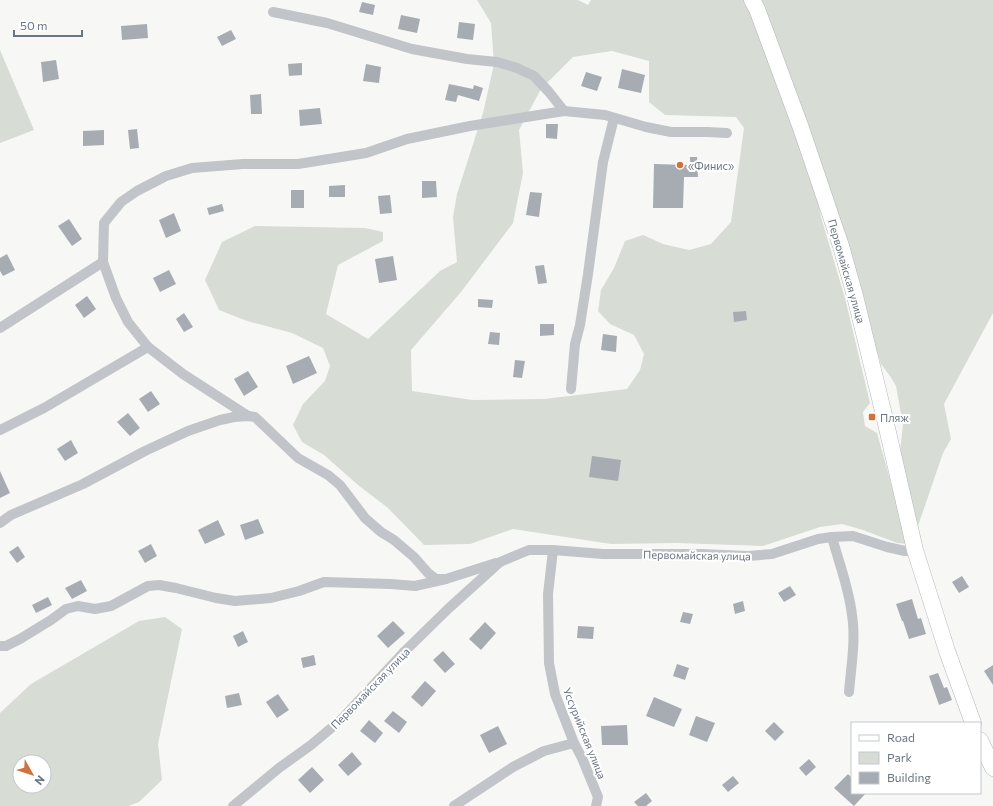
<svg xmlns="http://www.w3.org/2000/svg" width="993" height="806" viewBox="0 0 993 806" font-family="Commissioner,sans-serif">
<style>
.green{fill:#d7dcd5;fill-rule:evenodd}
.building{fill:#a6acb2}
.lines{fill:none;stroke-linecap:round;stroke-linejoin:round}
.primary-casing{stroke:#b3b6ba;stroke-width:17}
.street{stroke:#c1c4c8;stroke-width:10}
.primary{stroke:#fff;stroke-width:16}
.poi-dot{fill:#d1713c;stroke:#fff;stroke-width:1.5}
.labels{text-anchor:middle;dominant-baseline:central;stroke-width:4;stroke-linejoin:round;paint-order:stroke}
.poi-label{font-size:11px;fill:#6a7583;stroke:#fff;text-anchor:start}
.street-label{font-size:11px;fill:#6a7583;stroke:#fff}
</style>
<rect width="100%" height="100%" fill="#f7f8f5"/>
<!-- green -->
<g class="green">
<path d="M477,0H578L588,5L591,0H745L814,181L821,217L845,298L870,403L863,412L865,426L877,433L908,544L897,543L863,530L842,524L820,527L763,546L676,543L611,544L513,529L470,544L424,545L388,508L358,485L324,455L302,442L293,425L303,404L325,381L330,366L323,348L292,333L247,321L219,310L205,280L222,242L255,226L365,228L383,232V241L338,265L326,314L368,339L440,271L457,262L453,217L457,194L483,113L494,64L491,23ZM612,51L649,61V102L665,115L736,117L744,128L731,222L711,244L689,250L663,244L643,235L625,241L614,268L601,290L598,311L610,324L634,335L644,354L640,370L627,389L544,399L472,400L412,391L411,350L461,292L513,223L523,173L519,130L541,89L573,57Z"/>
<polygon points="761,0 993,0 993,313 944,404 951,439 943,453 918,526 900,451 903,425 896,386 890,376 881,364 772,29"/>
<polygon points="0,50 34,130 0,143"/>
<path d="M165,617L182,629L158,744L162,780L139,802L128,806H0V713L31,684L139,621ZM20,762H44V786H20Z"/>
</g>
<!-- building -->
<g class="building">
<polygon points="362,2 375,5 373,15 359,12"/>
<polygon points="401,15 420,19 417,33 398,29"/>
<polygon points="459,22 475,24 473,40 457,38"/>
<polygon points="147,24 148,38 122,40 121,26"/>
<polygon points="231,30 236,39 222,46 217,37"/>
<polygon points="56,60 59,79 43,82 41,62"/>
<polygon points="302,63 302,75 289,76 288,64"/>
<polygon points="366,64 381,67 379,83 363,81"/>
<polygon points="622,69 645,75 641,93 618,88"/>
<polygon points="586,72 602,77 597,91 581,86"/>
<polygon points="449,84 473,89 474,85 483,88 479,101 458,95 456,102 445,100"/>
<polygon points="261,94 262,114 251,114 250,95"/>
<polygon points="320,108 322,124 300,126 299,110"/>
<polygon points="546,124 558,124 557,139 546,138"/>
<polygon points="137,129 139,148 130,149 128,130"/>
<polygon points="104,130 104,145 83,146 83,131"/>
<polygon points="690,157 697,157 698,177 684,177 683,208 653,208 654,164 690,165"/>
<polygon points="422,181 436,181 437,197 422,198"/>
<polygon points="345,185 345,197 329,197 329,186"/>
<rect x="291" y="190" width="13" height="18"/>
<polygon points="530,192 542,193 539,217 526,215"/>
<polygon points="390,195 392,213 380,214 378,196"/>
<polygon points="222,204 224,211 209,215 207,208"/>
<polygon points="174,213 181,231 166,238 159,220"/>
<polygon points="69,219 82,239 72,246 58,226"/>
<polygon points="7,254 15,270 3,276 0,271 0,258"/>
<polygon points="393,256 397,280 379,283 375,259"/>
<polygon points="544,265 547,283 538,284 535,266"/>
<polygon points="169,270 176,284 160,292 153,278"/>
<polygon points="87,296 96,309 84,318 75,305"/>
<polygon points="478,299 493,300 492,308 478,307"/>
<polygon points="746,311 747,320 734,322 733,312"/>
<polygon points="184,313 193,327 184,332 176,319"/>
<polygon points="540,324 554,324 554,335 540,336"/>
<polygon points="490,332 500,333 499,345 488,344"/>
<polygon points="603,334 617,336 616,352 601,350"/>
<polygon points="309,356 317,373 293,384 286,366"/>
<polygon points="515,360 525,361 522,378 513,377"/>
<polygon points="248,371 258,387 244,396 234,379"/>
<polygon points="151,391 160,404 148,412 139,399"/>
<polygon points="128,413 140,428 130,436 117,422"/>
<polygon points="71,440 78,453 65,461 57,449"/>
<polygon points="592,456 621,460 618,481 589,477"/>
<polygon points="0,471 10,493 0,498"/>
<polygon points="258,519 264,533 245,540 240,525"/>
<polygon points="218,520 225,535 205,544 198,530"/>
<polygon points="151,544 157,556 145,563 138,551"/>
<polygon points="18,546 25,557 17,563 9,552"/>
<polygon points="962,576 969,587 959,593 952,582"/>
<polygon points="81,580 87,591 72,599 65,588"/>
<polygon points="790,586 796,595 784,602 778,593"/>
<polygon points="48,597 52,605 36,613 32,605"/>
<polygon points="912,599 918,619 921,618 926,634 909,639 903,621 902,621 896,604"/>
<polygon points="743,601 745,611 735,614 733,604"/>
<polygon points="683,612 693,614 690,624 680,622"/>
<polygon points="393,621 405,633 388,648 377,636"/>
<polygon points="485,622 496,633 481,650 469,639"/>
<polygon points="578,626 594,627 593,639 577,638"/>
<polygon points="243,631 248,642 238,647 233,636"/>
<polygon points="443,651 455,664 445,673 433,660"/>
<polygon points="314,655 316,665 303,668 301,658"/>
<polygon points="677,664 689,668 685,680 673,676"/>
<polygon points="993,665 993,685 984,671"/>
<polygon points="938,673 944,688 947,687 952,700 939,705 929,676"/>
<polygon points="425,681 436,691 422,707 411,697"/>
<polygon points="239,693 242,705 227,708 225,696"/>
<polygon points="278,694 289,710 277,718 266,702"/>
<polygon points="654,697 682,709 674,727 646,716"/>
<polygon points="393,711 407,722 399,733 384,721"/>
<polygon points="696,716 715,723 707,742 689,735"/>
<polygon points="369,720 383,733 375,743 360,731"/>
<polygon points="774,722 784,732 775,741 765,731"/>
<polygon points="627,725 628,745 602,745 601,726"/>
<polygon points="498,726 507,744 489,753 480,735"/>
<polygon points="352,752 362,764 348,776 338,765"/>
<polygon points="809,759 816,767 806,776 799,768"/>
<polygon points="312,767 324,780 310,793 298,780"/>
<polygon points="848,774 852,778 852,793 866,793 854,806 834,788"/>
<polygon points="733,776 739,783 728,792 722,785"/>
<polygon points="646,793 652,801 646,806 638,806 634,802"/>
</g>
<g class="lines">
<defs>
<g id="primary">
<polyline points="752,0 757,9 801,128 841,246 855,296 884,415 915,550 947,651 973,723"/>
<polyline points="980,740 993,768"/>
</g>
</defs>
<!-- primary casing -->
<use href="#primary" class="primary-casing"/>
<!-- street -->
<g class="street">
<polyline points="273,12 327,23 412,49 467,59 497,62 517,68 534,76 549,92 564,111"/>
<polyline points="0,328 103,262"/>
<polyline points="571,389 575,344 580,325 588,274 603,162 614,118"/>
<polyline points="248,416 183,374 148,347 128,322 116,298 103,262 104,223 121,202 137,191 166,176 192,168 243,164 298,164 366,153 407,139 470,126 564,111 605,115 646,127 671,132 707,132 727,133"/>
<polyline points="0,430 44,408 148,347"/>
<polyline points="0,523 11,515 83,484 145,451 188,431 220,420 234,417 248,416 255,417 298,458 328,475 340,485 365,518 381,532 394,540 414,557 428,573 436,579 446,579"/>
<path d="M832,537C839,563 849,588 852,615C856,640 851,667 849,692"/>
<polyline points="553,550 548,594 549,663 555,694 574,743 582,758 598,797 596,806"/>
<polyline points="0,646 6,646 20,639 51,620 66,609 78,606 95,609 111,606 148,586 159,585 176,588 216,598 235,601 271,598 299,591 324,582 391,584 415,586 446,579 496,563"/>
<polyline points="233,806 279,768 311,745 342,719 405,651 449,608 500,562 529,550 553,550 603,554 701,554 748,556 772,554 818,539 832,537 853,536 887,547 905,551 915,550"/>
<polyline points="454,806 513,767 544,751 574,743"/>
</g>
<!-- primary -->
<use href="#primary" class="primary"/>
</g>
<!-- markers -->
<g class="poi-dot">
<circle cx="680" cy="165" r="4"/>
<rect x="868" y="413" width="8" height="8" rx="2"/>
</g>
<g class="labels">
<!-- poi labels -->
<g class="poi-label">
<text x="688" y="165">«Финис»</text>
<text x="880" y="417">Пляж</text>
</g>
<!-- street labels -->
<g class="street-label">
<text transform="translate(847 271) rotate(74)">Первомайская улица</text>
<text transform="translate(697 555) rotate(1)">Первомайская улица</text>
<text transform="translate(370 688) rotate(-46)">Первомайская улица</text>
<text transform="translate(585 733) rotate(68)">Уссурийская улица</text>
</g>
</g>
<!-- legend -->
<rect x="851" y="722" width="130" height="72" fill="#ffffff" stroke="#c3c8cd"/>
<rect x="859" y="735" width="20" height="6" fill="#ffffff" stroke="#c3c8cd"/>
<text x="887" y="742" font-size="12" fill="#6a7583">Road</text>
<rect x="859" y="752" width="20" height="12" fill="#d7dcd5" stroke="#c3c8cd"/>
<text x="887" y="762" font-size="12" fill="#6a7583">Park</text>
<rect x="859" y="772" width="20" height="12" fill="#a6acb2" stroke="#c3c8cd"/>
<text x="887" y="782" font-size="12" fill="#6a7583">Building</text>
<!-- north arrow -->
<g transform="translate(32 774) rotate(129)"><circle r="19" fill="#ffffff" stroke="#c3c8cd"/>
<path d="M0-3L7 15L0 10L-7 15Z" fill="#d1713c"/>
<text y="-6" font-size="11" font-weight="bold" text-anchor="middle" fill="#6a7583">N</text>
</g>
<!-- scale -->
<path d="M14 30v6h68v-6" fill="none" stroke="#6a7583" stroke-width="2"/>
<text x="20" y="30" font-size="12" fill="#6a7583" stroke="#ffffff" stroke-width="3" paint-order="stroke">50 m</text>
</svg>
